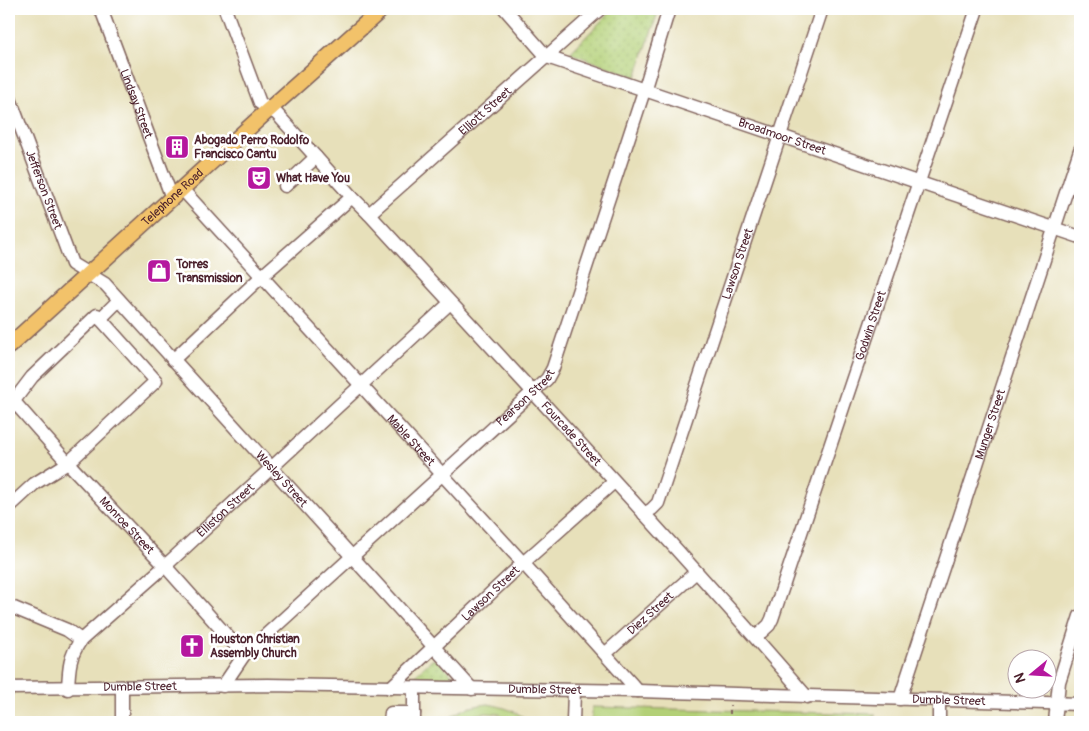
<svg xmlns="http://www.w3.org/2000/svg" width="1089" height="731" viewBox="0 0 1089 731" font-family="Pangolin,sans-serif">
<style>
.green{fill:url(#green-dots);stroke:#7e7851}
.pitch{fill:#b3d077;stroke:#7e7851}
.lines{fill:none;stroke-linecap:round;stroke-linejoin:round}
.minor-casing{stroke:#81635d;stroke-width:15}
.major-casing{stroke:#81635d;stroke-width:18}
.path{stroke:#81635d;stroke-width:2;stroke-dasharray:4 4;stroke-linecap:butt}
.minor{stroke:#fff;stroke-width:12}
.major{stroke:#f2c26a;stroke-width:15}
.labels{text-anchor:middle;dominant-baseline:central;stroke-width:5;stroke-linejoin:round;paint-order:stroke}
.street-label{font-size:12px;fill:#4a1f2b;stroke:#fff}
.poi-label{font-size:12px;font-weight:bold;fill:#4a1f2b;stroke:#fff;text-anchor:start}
</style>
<defs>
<pattern id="green-dots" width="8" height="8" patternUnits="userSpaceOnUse" patternTransform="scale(1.25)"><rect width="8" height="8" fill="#b3d077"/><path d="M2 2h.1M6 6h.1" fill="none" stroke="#9bb267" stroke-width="1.8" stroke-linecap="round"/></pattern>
</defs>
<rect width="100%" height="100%" fill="#fff"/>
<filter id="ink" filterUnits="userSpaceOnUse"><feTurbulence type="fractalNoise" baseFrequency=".02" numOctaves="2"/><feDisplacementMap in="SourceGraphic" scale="10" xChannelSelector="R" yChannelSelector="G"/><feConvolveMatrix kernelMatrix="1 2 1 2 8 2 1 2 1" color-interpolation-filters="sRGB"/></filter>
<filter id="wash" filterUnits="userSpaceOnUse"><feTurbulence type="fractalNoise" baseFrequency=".0096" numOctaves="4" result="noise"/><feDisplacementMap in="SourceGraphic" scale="20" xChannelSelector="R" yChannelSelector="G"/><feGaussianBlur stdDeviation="1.12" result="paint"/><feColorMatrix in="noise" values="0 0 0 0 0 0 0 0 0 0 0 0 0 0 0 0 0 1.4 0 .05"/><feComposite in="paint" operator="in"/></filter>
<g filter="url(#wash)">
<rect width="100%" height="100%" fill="#e7e0ba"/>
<!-- green -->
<g class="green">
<polygon points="613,9 659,9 636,77 570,53"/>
<polygon points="436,659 452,675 453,677 449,679 416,677 416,674 432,660"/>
</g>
<!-- pitch -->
<g class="pitch">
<path d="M488,704C504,707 517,711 530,722H515L499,714L485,713L474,715L459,722H445C458,710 470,706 488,704Z"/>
<polygon points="592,707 875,714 875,722 592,722"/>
</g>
</g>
<g filter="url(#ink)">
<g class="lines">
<defs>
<g id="minor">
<path id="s1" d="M101,9L172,198"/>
<path id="s2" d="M225,9L260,103L277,114L352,197L369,214C516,374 665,533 807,697"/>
<path id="s3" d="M505,9L547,57L1080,237"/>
<path id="s4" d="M9,96L72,264L105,284L472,689"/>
<polyline points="285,186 316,157"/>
<path id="s5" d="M182,189L523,563L638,691"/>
<path id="s6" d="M369,214L600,9"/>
<polyline points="100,319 119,300"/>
<polyline points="173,360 261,277 352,197"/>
<path id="s7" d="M9,396L68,463L165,566L244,655"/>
<polyline points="9,507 34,484 68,463 156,381 97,315 32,377 13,402"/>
<path id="s8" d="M644,514L652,509L658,503L822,9"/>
<polyline points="9,606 67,630 81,640"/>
<path id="s9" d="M756,637L769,625L772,619L977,9"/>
<path id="s10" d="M605,654L696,572"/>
<path id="s11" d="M223,686L244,655L547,379L553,368L644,91L669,9"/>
<path id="s12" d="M9,688L268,685L638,691L1080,704"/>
<path id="s13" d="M390,688L523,563L614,482"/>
<path id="s14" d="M68,689C69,668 69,657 81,640L165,566L450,303"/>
<path id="s15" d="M900,699L1080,150"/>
<polyline points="122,722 122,687"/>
<polyline points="390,722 391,713 414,713"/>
<polyline points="414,722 414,688"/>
<polyline points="573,722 574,691"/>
<polyline points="939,722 939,700"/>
<polyline points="1055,722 1059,682 1080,616"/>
</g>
<g id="major">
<path id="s16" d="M9,346L264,114L382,9"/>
</g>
</defs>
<!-- minor casing -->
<use href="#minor" class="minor-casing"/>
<!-- major casing -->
<use href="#major" class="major-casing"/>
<!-- path -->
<polyline class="path" points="730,722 730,705"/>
<!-- minor -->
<use href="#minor" class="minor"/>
<!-- major -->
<use href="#major" class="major"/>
</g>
</g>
<!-- icons -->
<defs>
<symbol id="building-square" viewBox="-11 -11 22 22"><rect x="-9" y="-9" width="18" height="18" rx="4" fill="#b5179e" stroke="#fff"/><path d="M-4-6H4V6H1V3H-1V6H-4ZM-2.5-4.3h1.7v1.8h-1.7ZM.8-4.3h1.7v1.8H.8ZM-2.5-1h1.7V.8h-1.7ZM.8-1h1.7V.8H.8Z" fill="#fff"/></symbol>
<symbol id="theatre-square" viewBox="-11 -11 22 22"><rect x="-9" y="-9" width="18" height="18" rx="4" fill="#b5179e" stroke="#fff"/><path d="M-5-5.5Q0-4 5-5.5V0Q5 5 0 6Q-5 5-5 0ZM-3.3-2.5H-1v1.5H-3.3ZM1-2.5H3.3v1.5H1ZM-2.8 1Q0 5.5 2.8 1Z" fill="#fff"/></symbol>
<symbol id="shop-square" viewBox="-11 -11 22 22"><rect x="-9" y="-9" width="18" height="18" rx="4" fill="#b5179e" stroke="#fff"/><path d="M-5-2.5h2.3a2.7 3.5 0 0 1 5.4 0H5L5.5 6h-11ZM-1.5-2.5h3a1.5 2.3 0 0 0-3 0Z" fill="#fff"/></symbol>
<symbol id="church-square" viewBox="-11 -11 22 22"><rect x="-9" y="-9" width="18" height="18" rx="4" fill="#b5179e" stroke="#fff"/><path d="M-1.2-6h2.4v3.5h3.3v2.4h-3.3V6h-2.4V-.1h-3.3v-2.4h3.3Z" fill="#fff"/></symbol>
</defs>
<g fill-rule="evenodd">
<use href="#building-square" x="163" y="133" width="28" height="28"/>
<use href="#theatre-square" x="245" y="164" width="28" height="28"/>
<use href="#shop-square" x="145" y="257" width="28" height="28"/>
<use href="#church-square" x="178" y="632" width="28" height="28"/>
</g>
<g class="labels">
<!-- street labels -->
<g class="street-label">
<text stroke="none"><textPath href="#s1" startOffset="101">Lindsay Street</textPath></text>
<text stroke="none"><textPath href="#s6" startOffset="155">Elliott Street</textPath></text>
<text stroke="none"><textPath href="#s3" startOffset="312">Broadmoor Street</textPath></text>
<text stroke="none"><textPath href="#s4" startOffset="100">Jefferson Street</textPath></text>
<text stroke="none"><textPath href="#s16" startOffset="221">Telephone Road</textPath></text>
<text stroke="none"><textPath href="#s8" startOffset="270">Lawson Street</textPath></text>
<text stroke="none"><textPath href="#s9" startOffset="334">Godwin Street</textPath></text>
<text stroke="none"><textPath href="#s11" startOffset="419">Pearson Street</textPath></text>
<text stroke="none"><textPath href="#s15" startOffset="289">Munger Street</textPath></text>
<text stroke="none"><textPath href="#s2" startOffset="555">Fourcade Street</textPath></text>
<text stroke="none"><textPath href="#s5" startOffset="340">Mable Street</textPath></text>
<text stroke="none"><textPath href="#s4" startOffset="481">Wesley Street</textPath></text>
<text stroke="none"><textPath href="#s14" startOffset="246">Elliston Street</textPath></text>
<text stroke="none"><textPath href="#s7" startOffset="175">Monroe Street</textPath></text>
<text stroke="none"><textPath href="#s13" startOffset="138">Lawson Street</textPath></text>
<text stroke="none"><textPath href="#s10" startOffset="61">Diez Street</textPath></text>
<text stroke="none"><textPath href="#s12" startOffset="131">Dumble Street</textPath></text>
<text stroke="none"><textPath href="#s12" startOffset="536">Dumble Street</textPath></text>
<text stroke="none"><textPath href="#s12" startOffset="940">Dumble Street</textPath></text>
</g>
<!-- poi labels -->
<g class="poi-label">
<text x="194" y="140">Abogado Perro Rodolfo<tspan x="194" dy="14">Francisco Cantu</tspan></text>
<text x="276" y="178">What Have You</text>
<text x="176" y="264">Torres<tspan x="176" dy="14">Transmission</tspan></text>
<text x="210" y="639">Houston Christian<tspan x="210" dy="14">Assembly Church</tspan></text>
</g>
</g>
<!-- margin -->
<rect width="1089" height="731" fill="none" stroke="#fff" stroke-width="30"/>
<!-- north arrow -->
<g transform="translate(1032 674) rotate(252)"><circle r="24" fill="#ffffff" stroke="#b7a5aa"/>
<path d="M0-4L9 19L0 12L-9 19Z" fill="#b5179e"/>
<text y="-8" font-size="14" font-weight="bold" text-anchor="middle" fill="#4a1f2b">N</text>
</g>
</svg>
